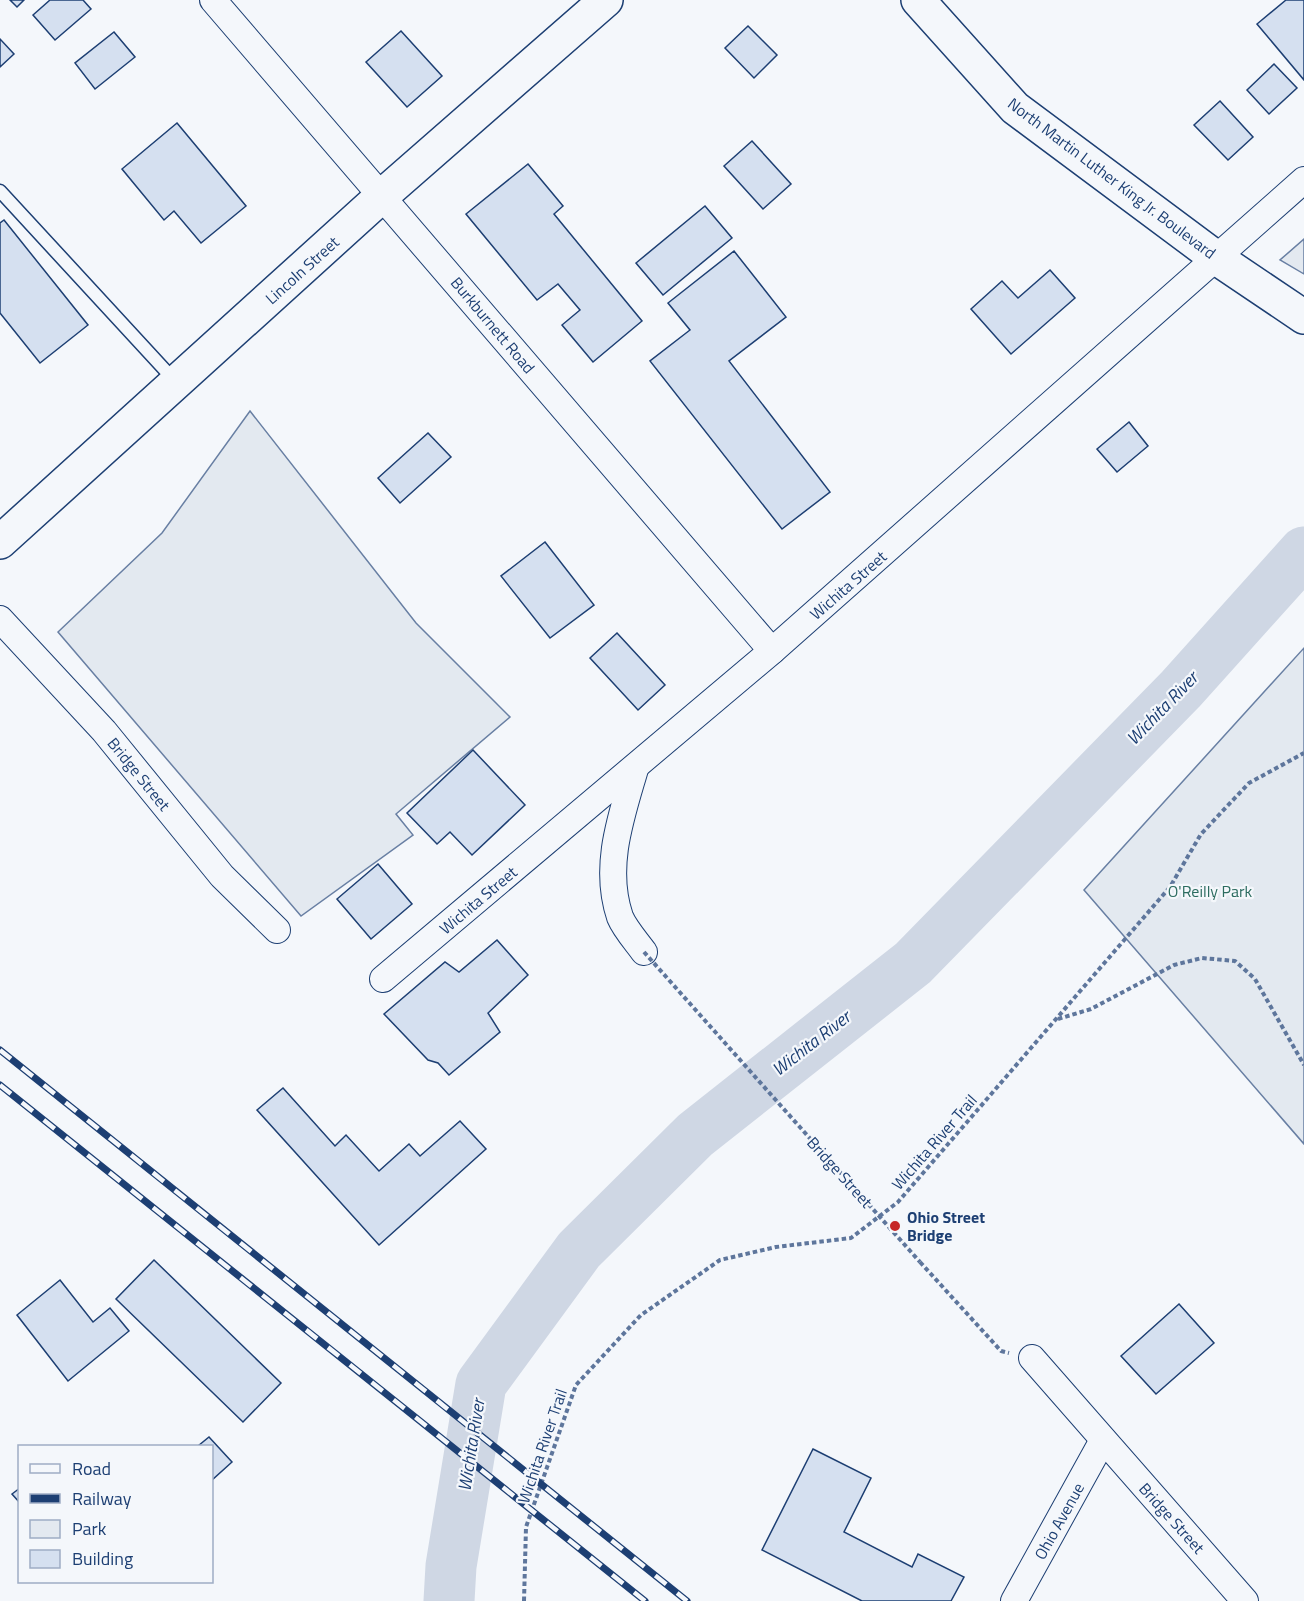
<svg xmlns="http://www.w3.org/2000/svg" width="1304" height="1601" viewBox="0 0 1304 1601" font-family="'Titillium Web',sans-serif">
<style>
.green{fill:#e3e9f0;stroke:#687fa3;stroke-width:1.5}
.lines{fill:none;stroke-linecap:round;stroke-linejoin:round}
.river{stroke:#cfd7e4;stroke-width:51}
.building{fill:#d5e0f0;stroke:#1d3f73;stroke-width:1.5}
.lane-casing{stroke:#1d3f73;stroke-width:15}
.street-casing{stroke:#1d3f73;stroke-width:28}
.secondary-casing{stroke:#1d3f73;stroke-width:36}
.primary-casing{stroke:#1d3f73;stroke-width:36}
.path{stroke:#5e769c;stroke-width:4;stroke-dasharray:4.5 3;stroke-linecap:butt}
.lane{stroke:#f4f7fb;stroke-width:12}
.street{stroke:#f4f7fb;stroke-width:26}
.secondary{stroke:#f4f7fb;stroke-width:33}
.primary{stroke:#f4f7fb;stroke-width:33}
.rail-casing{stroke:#1d3f73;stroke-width:7}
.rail{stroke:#f4f7fb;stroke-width:4.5;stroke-dasharray:14;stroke-linecap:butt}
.path-bridge{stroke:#5e769c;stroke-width:4;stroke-dasharray:4.5 3;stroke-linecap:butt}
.poi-dot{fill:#c62828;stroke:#f4f7fb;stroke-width:2}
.labels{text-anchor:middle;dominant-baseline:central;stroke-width:4.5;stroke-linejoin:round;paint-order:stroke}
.street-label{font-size:16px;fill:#1d3f73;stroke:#f4f7fb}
.park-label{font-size:16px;fill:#2c6c60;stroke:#f4f7fb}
.poi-label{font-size:16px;font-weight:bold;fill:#1d3f73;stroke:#f4f7fb;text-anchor:start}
.water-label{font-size:18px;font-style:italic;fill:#1d3f73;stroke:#f4f7fb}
</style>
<rect width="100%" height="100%" fill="#f4f7fb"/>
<!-- green -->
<g class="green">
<polygon points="1304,239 1304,274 1280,260"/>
<polygon points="250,411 416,623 510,717 396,814 413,835 301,916 58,632 162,533"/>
<polygon points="1304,648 1304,1144 1084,890"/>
</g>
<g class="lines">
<!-- river -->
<polyline class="river" points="449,1601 451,1566 481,1384 579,1250 695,1135 913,963 1181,689 1304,552"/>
</g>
<!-- building -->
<g class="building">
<polygon points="10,0 24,0 17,7"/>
<polygon points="50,0 83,0 91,9 55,40 33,15"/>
<polygon points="1286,0 1304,0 1304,80 1257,24"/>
<polygon points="748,26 777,55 754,78 725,48"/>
<polygon points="401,31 442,76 407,107 366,62"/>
<polygon points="114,32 135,57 95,89 75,63"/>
<polygon points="0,39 14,54 0,67"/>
<polygon points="1274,64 1297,88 1269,114 1247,90"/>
<polygon points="1220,101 1253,137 1228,160 1194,125"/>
<polygon points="177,123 246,206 201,243 174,211 164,220 122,169"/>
<polygon points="752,141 791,184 763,209 724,166"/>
<polygon points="528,164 563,206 554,214 642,321 593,362 562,325 580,310 558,284 537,300 466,214"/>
<polygon points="705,206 732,238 663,295 636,263"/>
<polygon points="4,220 88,325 40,363 0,313 0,223"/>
<polygon points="734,251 786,317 729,361 830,492 782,529 650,361 690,330 668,303"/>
<polygon points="1050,270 1075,298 1011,354 971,309 1002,281 1018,298"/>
<polygon points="1129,422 1148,446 1117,472 1097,449"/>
<polygon points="428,433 451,457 400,503 378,478"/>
<polygon points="545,542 594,605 550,638 501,576"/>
<polygon points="617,633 665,685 638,710 590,658"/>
<polygon points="473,750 525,805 472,855 450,832 437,844 407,813"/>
<polygon points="378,864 412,904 371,939 337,899"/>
<polygon points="497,940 528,975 488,1013 500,1032 449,1075 438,1063 428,1060 384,1014 445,962 459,972"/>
<polygon points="283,1088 335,1146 346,1135 379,1171 409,1144 420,1156 460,1121 486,1149 379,1245 257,1110"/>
<polygon points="154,1260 281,1383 243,1422 116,1299"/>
<polygon points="60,1280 93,1322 110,1308 129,1331 68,1381 17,1315"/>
<polygon points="1179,1304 1214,1343 1156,1394 1121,1356"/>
<polygon points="209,1437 232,1462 212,1480 212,1446 198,1446"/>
<polygon points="813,1449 871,1478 844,1532 912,1567 918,1554 964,1577 951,1601 862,1601 762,1550"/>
<polygon points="20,1488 20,1503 12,1494"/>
</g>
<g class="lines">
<defs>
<polyline id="lane" points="0,191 176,382"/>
<g id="street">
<polyline points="213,0 772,651"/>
<polyline points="0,619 104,731 222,876 277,930"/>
<path d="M635,769C621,817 603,867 620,917C625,929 636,941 644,952"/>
<polyline points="383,979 772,651 1304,180"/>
<polyline points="1032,1358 1245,1601"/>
<polyline points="1014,1601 1103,1440"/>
</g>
<polyline id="secondary" points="0,542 383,195 606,0"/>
<polyline id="primary" points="918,0 1015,108 1215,257 1304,317"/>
</defs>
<!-- lane casing -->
<use href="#lane" class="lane-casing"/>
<!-- street casing -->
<use href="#street" class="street-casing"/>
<!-- secondary casing -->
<use href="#secondary" class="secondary-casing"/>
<!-- primary casing -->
<use href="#primary" class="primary-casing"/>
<!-- path -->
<g class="path">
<polyline points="1058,1019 1091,1009 1174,965 1202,958 1235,961 1255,979 1304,1065"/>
<polyline points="920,1262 1001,1351 1009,1353"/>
<polyline points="524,1601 526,1527 576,1385 641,1315 720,1260 776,1247 851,1238 898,1202 1170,887 1201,834 1249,783 1304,753"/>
</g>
<!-- lane -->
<use href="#lane" class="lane"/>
<!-- street -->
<use href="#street" class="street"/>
<!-- secondary -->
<use href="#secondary" class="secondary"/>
<!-- primary -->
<use href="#primary" class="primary"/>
<defs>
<g id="rail">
<polyline points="0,1050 687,1601"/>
<polyline points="0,1085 645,1601"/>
</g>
</defs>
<!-- rail casing -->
<use href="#rail" class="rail-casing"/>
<!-- rail -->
<use href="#rail" class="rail"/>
<!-- path-bridge -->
<polyline class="path-bridge" points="644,952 920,1262"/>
</g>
<!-- markers -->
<circle class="poi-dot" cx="895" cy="1226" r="6"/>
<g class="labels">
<!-- street labels -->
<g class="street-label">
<text transform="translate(1112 178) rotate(37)">North Martin Luther King Jr. Boulevard</text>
<text transform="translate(302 270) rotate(-42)">Lincoln Street</text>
<text transform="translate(493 325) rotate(50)">Burkburnett Road</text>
<text transform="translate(848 585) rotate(-41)">Wichita Street</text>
<text transform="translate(139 774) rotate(51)">Bridge Street</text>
<text transform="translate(478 900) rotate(-40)">Wichita Street</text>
<text transform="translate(934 1142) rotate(-49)">Wichita River Trail</text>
<text transform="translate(840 1172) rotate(48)">Bridge Street</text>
<text transform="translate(542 1446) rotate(-71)">Wichita River Trail</text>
<text transform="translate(1172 1518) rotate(48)">Bridge Street</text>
<text transform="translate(1059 1521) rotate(-61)">Ohio Avenue</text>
</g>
<!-- park labels -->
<g class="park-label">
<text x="1210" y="891">O'Reilly Park</text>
</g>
<!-- poi labels -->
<g class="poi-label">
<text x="907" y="1217">Ohio Street<tspan x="907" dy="18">Bridge</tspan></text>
</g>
<!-- water labels -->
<g class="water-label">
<text transform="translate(1162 708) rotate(-46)">Wichita River</text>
<text transform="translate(811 1043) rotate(-38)">Wichita River</text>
<text transform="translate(471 1445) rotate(-81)">Wichita River</text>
</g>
</g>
<!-- legend -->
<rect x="18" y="1445" width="195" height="138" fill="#f4f7fb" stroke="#9eadc5" stroke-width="1.5"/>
<rect x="30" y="1464" width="30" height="9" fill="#f4f7fb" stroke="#9eadc5" stroke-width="1.5"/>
<text x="72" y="1475" font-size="18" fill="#1d3f73">Road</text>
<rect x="30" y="1494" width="30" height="9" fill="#1d3f73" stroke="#9eadc5" stroke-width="1.5"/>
<text x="72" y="1505" font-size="18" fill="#1d3f73">Railway</text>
<rect x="30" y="1520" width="30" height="18" fill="#e3e9f0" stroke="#9eadc5" stroke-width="1.5"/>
<text x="72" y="1535" font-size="18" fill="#1d3f73">Park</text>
<rect x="30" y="1550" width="30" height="18" fill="#d5e0f0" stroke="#9eadc5" stroke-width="1.5"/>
<text x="72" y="1565" font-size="18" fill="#1d3f73">Building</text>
</svg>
